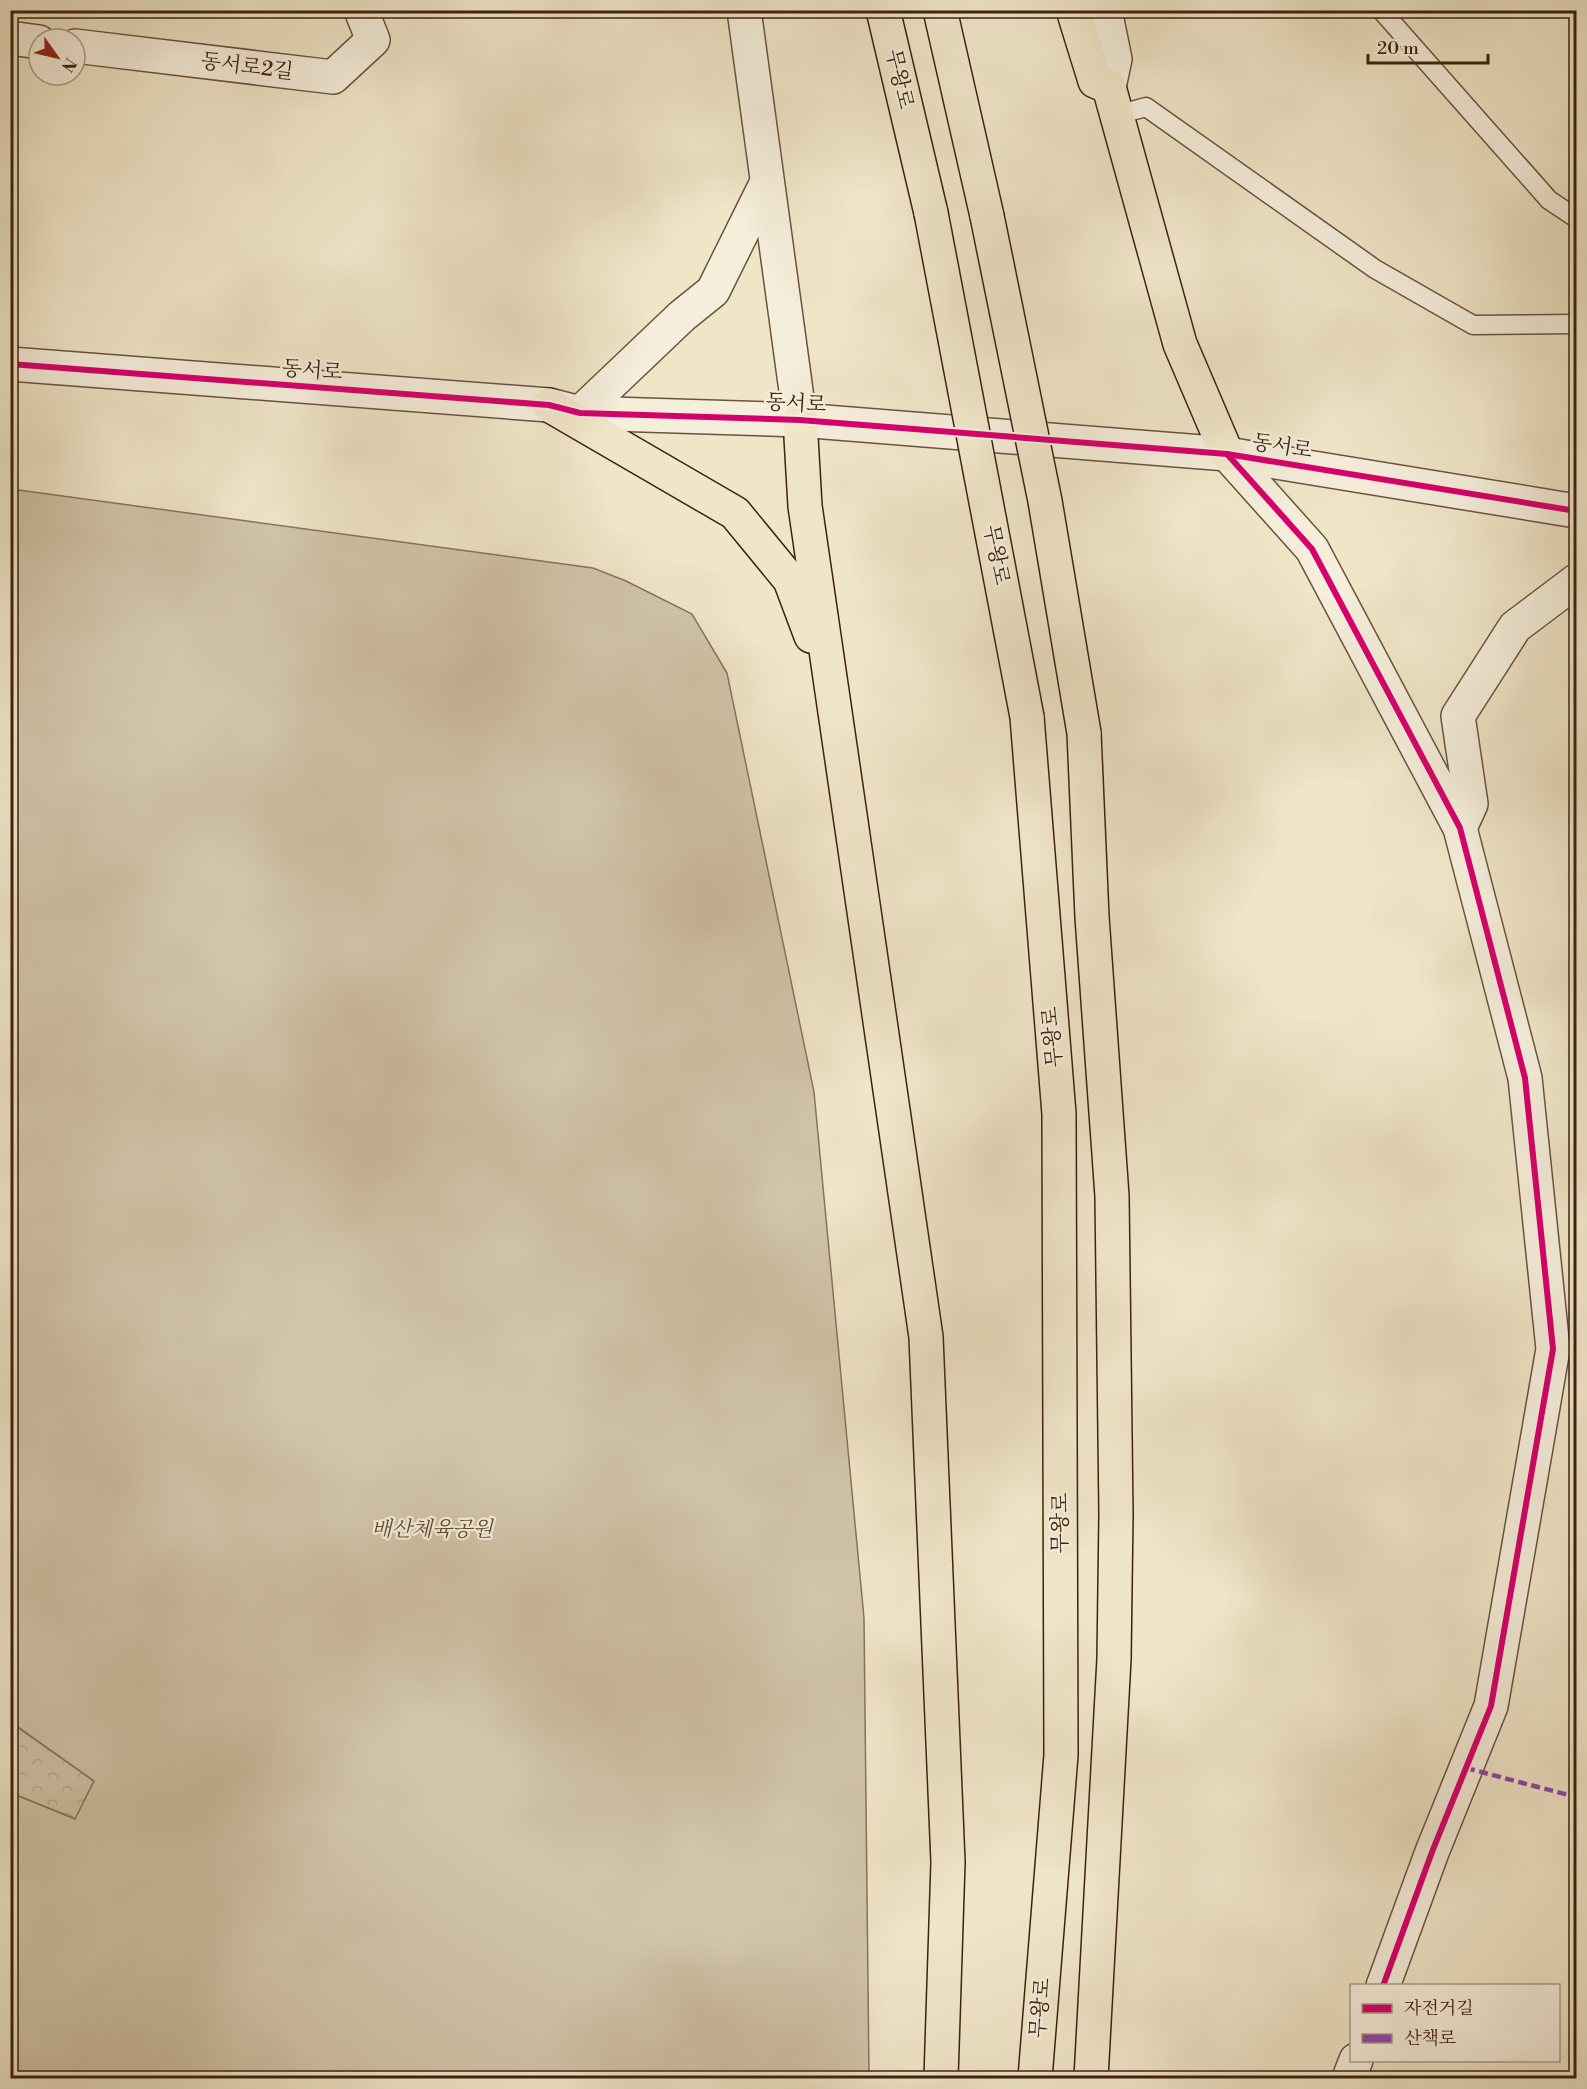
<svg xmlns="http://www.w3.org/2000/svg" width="1587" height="2089" viewBox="0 0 1587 2089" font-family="'Libre Bodoni','Noto Serif KR',serif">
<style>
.forest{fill:url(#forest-crowns);stroke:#88735c;stroke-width:1.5}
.park{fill:#d1c4a8;stroke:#88735c;stroke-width:1.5}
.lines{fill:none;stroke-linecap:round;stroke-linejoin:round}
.service-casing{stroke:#6a533d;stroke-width:21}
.minor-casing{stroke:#6a533d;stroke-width:36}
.tertiary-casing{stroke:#6a533d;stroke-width:36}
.primary-casing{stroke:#3e220f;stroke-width:36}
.service{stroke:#f5eedb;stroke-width:18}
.minor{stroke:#f5eedb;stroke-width:33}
.tertiary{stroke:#f5eedb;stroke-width:33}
.primary{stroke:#efe5c7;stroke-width:33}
.primary-bridge-casing{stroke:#3e220f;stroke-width:36;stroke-linecap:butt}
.primary-bridge{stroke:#efe5c7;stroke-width:33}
.quiet{stroke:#8e44ad;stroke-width:4.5;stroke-dasharray:9 4.5;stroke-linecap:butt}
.cycleway-casing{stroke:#f5eedb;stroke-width:10}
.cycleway{stroke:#d6006c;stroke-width:6}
.labels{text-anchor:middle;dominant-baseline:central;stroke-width:4.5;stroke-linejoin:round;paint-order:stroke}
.street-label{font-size:21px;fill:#3e220f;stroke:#f5eedb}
.park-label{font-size:21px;font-style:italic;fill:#634a35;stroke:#f5eedb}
</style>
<defs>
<pattern id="forest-crowns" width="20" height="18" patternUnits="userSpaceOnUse" patternTransform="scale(1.5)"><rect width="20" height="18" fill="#d1c4a8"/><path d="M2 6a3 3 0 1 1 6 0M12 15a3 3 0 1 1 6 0" fill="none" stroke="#b4a88f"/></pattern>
</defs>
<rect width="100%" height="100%" fill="#efe5c7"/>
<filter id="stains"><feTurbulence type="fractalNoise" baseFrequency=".00333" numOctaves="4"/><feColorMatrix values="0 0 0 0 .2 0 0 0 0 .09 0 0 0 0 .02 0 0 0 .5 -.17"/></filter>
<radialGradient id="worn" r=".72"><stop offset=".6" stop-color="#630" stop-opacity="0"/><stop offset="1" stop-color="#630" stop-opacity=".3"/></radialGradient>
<!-- forest -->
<polygon class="forest" points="10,1722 94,1781 76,1819 11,1793"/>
<!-- park -->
<polygon class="park" points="11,489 593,568 626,581 692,614 727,673 814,1092 864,1618 869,2078 11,2078 11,1793 75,1819 94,1781 11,1722"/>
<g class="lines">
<defs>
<g id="service">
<polyline points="1381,10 1549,200 1576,218"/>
<polyline points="1117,115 1146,107 1375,269 1473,325 1576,324"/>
</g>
<g id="minor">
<polyline points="744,10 800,420"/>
<polyline points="1105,10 1115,59 1109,87"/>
<polyline points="10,38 39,42"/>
<polyline points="75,46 333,77 373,40 361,10"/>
<polyline points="1227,454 1312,549 1460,828 1525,1078 1553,1349 1491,1706 1432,1852 1383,1986"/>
<polyline points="1349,2078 1356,2060"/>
</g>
<g id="tertiary">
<polyline points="10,364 549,405 580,413 800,420 1227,454 1576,511"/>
<polyline points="580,413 682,316 713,291 767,182"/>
<polyline points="1460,828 1471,804 1458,716 1515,627 1576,581"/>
</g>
<g id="primary">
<polyline points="883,10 931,213"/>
<polyline points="940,10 987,216"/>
<polyline points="1073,10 1095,81 1109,87 1180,344 1227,454"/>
<polyline points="549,405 735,513 790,580 811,636"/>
<polyline points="800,420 805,506 926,1337 948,1862 941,2078"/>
<polyline points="1027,717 1059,1114 1061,1755 1035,2078"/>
<polyline points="1084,733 1092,917 1112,1196 1116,1514 1114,1659 1091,2078"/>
</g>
</defs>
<!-- service casing -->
<use href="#service" class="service-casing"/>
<!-- minor casing -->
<use href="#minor" class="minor-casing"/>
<!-- tertiary casing -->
<use href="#tertiary" class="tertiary-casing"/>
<!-- primary casing -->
<use href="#primary" class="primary-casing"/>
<!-- service -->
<use href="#service" class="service"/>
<!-- minor -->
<use href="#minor" class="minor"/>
<!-- tertiary -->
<use href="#tertiary" class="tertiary"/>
<!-- primary -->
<use href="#primary" class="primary"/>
<defs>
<g id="primary-bridge">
<polyline points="931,213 1027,717"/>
<polyline points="987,216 1045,501 1084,733"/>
</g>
</defs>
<!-- primary-bridge casing -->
<use href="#primary-bridge" class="primary-bridge-casing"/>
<!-- primary-bridge -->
<use href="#primary-bridge" class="primary-bridge"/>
<!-- quiet -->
<polyline class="quiet" points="1466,1768 1576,1797"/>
<defs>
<g id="cycleway">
<polyline points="10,364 549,405 580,413 800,420 1227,454 1576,511"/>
<polyline points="1227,454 1312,549 1460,828 1525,1078 1553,1349 1491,1706 1432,1852 1383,1986"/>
</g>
</defs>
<!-- cycleway casing -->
<use href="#cycleway" class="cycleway-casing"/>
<!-- cycleway -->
<use href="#cycleway" class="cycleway"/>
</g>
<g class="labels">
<!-- street labels -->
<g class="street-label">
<text transform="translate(247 67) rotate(7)">동서로2길</text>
<text transform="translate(899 79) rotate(77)">무왕로</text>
<text transform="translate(312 371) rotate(4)">동서로</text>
<text transform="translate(796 404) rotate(3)">동서로</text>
<text transform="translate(1282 447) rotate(9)">동서로</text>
<text transform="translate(996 555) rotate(79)">무왕로</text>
<text transform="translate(1053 1037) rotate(-95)">무왕로</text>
<text transform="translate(1061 1523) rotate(-90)">무왕로</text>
<text transform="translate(1041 2008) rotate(-85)">무왕로</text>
</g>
<!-- park labels -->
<g class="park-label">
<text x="432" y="1530">배산체육공원</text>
</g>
</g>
<!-- margin -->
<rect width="1587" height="2089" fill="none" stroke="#efe5c7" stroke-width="36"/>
<rect x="12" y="12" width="1563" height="2065" fill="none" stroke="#3e220f" stroke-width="3"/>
<rect x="18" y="18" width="1551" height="2053" fill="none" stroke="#3e220f" stroke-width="1.5"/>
<!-- legend -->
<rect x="1350" y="1984" width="210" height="78" fill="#f5eedb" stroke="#ac9c89" stroke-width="1.5"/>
<rect x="1362" y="2004" width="30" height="9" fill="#d6006c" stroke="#ac9c89" stroke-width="1.5"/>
<text x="1404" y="2014" font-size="18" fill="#3e220f">자전거길</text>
<rect x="1362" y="2034" width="30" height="9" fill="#8e44ad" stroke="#ac9c89" stroke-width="1.5"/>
<text x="1404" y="2044" font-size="18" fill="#3e220f">산책로</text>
<!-- north arrow -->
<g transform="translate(57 57) rotate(124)"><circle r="28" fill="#f5eedb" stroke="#ac9c89" stroke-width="1.5"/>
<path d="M0-4.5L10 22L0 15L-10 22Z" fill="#8f2418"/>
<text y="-9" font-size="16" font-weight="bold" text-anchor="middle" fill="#3e220f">N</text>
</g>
<!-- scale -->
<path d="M1368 54v9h120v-9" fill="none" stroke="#3e220f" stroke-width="3"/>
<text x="1377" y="54" font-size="18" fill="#3e220f" stroke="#f5eedb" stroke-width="4.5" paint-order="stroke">20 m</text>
<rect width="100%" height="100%" filter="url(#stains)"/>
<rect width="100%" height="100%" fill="url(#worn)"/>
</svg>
